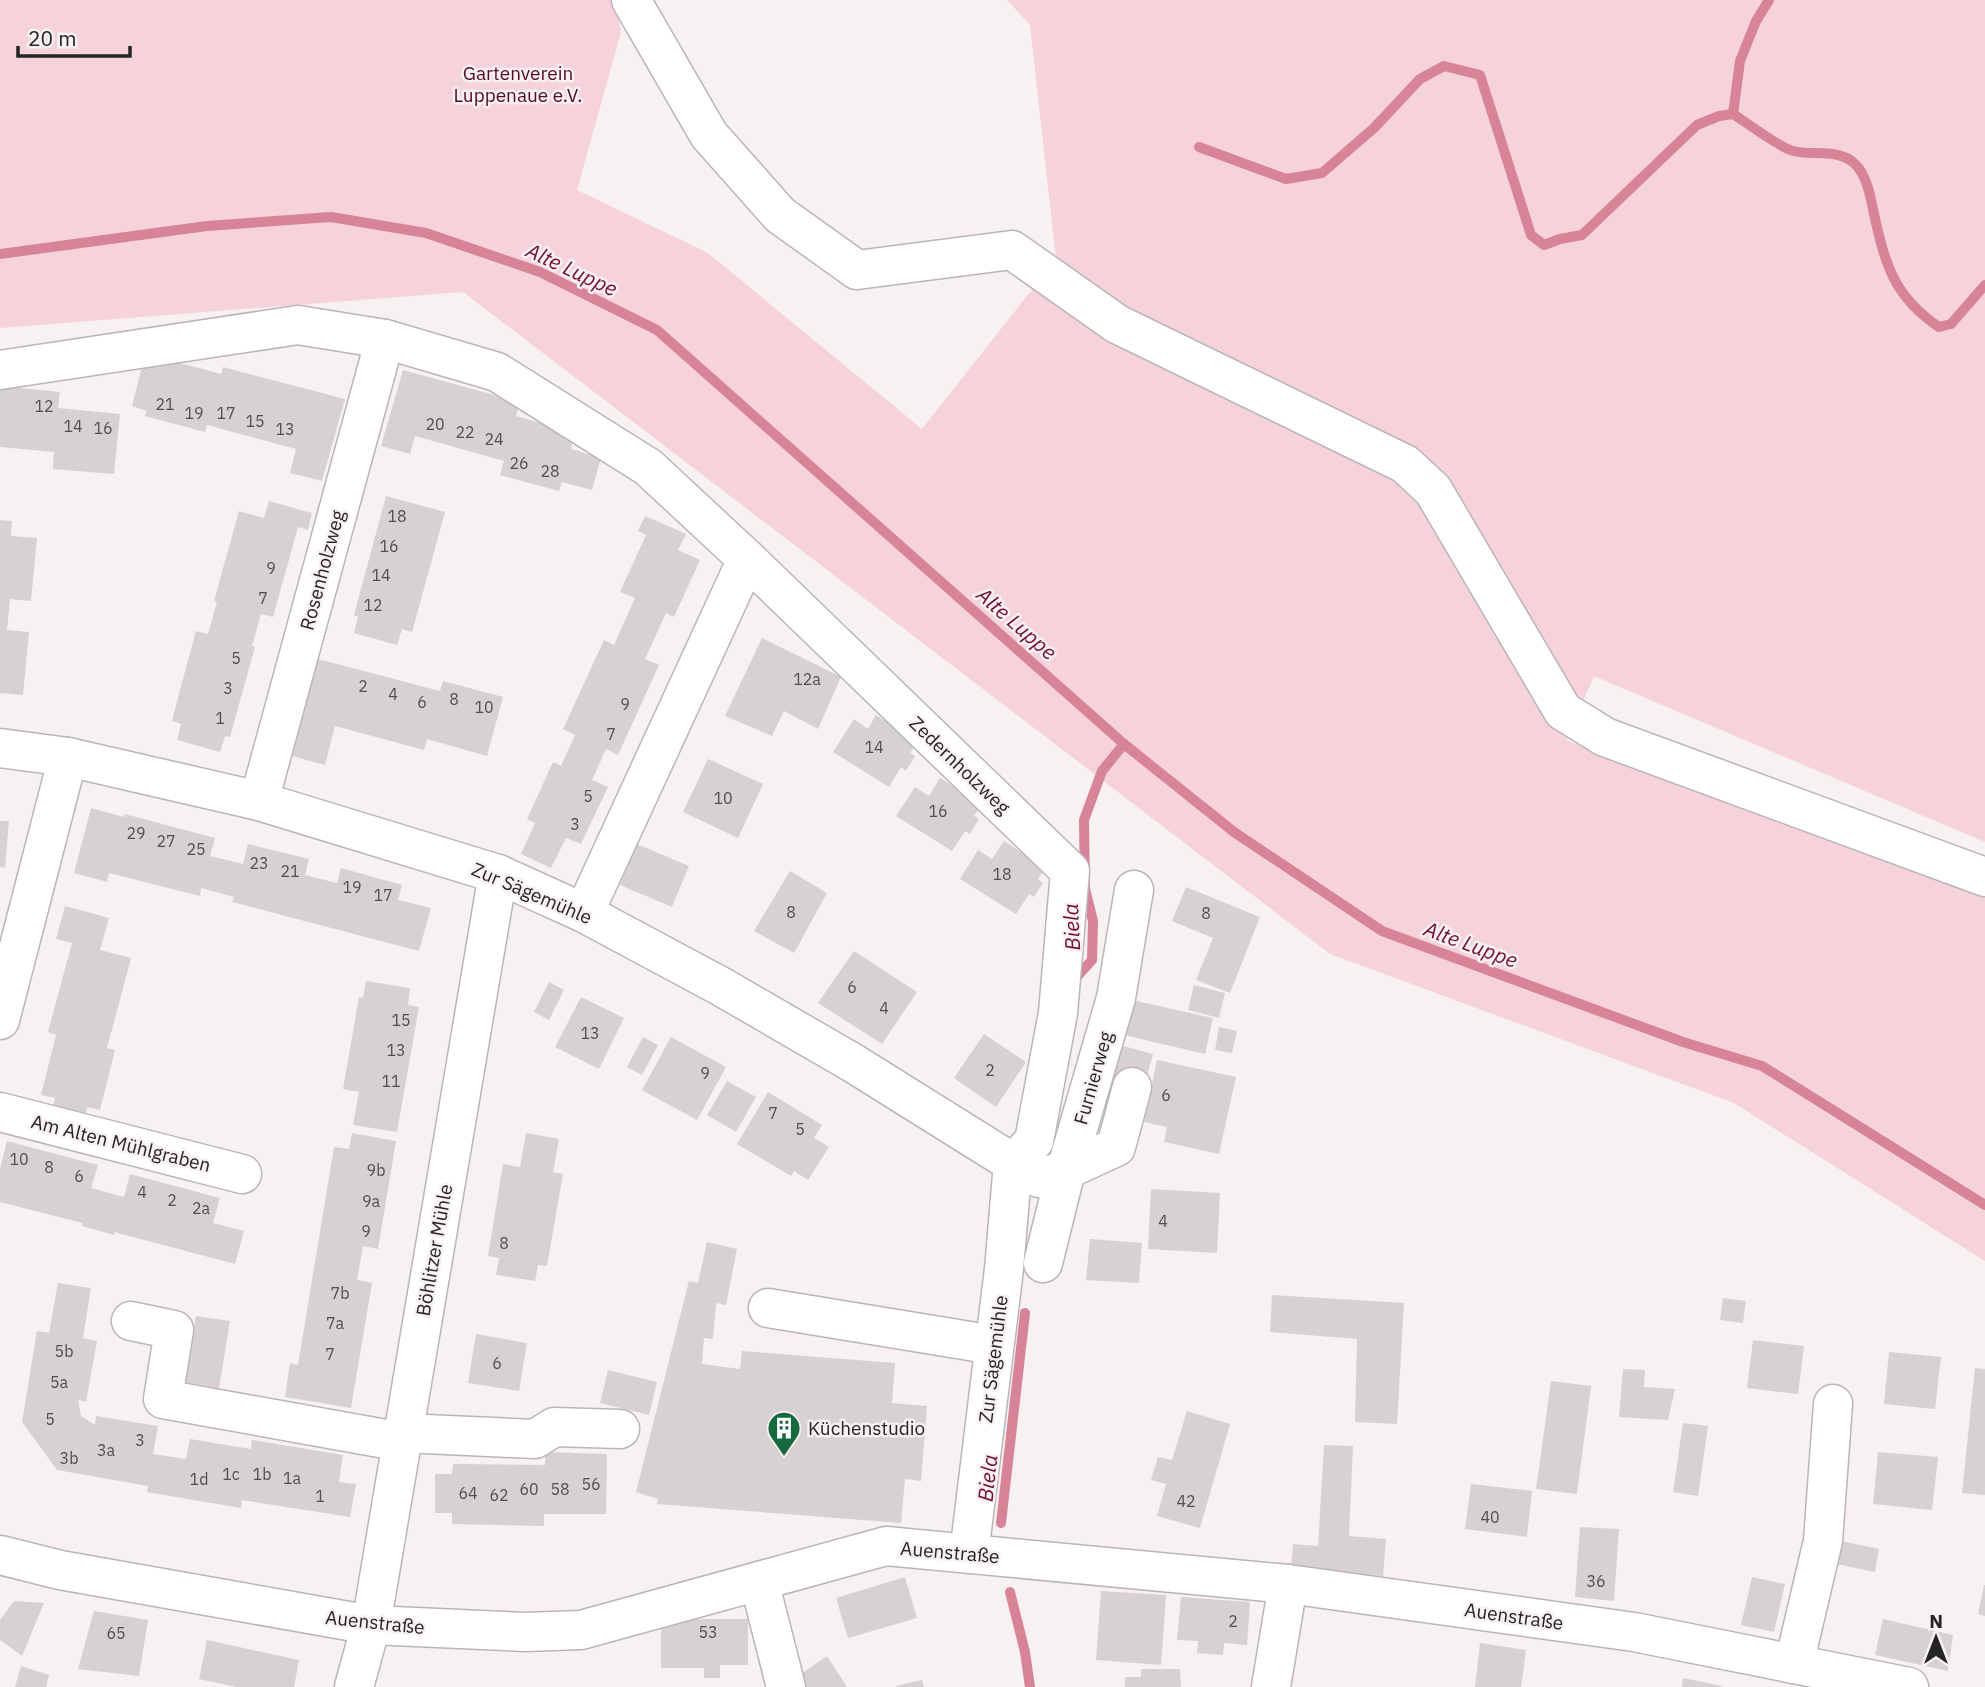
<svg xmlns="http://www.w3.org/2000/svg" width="1985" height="1687" viewBox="0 0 1985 1687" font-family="'IBM Plex Sans',sans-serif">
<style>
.green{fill:#f6d3da}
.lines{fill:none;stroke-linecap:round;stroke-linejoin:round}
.stream{stroke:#d78398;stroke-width:10}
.building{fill:#d7d1d2}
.minor-casing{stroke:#bbb5b6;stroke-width:41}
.minor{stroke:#fff;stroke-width:38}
.labels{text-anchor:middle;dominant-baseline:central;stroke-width:5;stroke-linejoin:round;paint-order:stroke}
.number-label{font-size:16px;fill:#524e50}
.park-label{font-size:19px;fill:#550827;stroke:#f7f1f2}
.street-label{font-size:19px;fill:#262324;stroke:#f7f1f2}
.poi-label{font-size:19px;fill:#262324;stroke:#f7f1f2;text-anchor:start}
.water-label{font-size:21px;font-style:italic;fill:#730d36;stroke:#f7f1f2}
</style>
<rect width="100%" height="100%" fill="#f7f1f2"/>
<!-- green -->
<polygon class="green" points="0,0 615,0 621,32 577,190 708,253 922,429 1056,259 1030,25 1007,0 1985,0 1985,842 1594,676 1566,740 1985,894 1985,1261 1734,1103 1330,954 463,292 0,328"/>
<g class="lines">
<!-- stream -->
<g class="stream">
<polyline points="1733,114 1740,61 1756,21 1769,0"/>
<path d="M1199,147L1286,179L1322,173L1374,128L1420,79L1444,66L1480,75L1531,235L1544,245L1560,239L1582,235L1697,125L1719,116L1733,114C1746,122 1780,148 1793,151C1812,156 1839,148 1855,164C1867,175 1871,199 1874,214C1885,264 1894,297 1939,327L1951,324L1985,285"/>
<polyline points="0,254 207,226 331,217 426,233 540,272 657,330 1124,744 1234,832 1382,931 1683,1042 1762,1066 1985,1205"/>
<polyline points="1074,984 1075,979 1092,960 1093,921 1085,889 1084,820 1102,771 1124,744"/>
<polyline points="1001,1523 1025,1313"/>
<polyline points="1010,1592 1025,1652 1030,1687"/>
</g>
</g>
<!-- building -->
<g class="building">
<polygon points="161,358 221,374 223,367 345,399 322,481 290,473 296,449 207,425 205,432 145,416 147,411 132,406 143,363 159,367"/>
<polygon points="403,370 520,402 516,416 575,433 571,449 601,458 592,490 562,482 559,491 500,475 504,461 415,436 410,454 381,446"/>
<polygon points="0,386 60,392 58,408 120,414 114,474 53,469 54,452 0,447"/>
<polygon points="386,496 445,512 412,632 402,629 397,645 354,633 358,617 354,615"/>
<polygon points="269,501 312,513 308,530 298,527 273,617 261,614 252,646 255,647 230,737 225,736 220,752 177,740 181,724 172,721 180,690 196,631 208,634 217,602 214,601 239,511 264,518"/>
<polygon points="645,516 686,534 678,550 700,560 674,617 666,613 645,659 659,665 618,755 606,749 592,780 608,787 581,844 566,838 551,868 521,854 535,823 527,819 553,762 561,766 575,735 563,729 604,640 614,645 635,598 620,592 646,535 638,531"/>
<polygon points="0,520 12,521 11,536 37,538 31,601 10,599 7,630 29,632 23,695 0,693"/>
<polygon points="762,638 841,677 818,729 784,711 772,736 725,716"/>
<polygon points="318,659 440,691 443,681 503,697 487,756 427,739 424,750 335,726 325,765 292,756"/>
<polygon points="876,715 918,741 910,753 915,756 906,771 901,767 889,787 833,752 854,719 868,729"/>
<polygon points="708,759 763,784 738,838 683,812"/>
<polygon points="940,778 982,804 974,816 979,819 970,834 965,831 952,851 896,816 915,787 929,796"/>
<polygon points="91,808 124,817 125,814 215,838 210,856 243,864 248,844 309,859 305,875 337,883 341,868 402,885 398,900 431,908 419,951 232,902 234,897 201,888 200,896 109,873 107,882 74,873"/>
<polygon points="0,821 9,821 5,868 0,867"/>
<polygon points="1004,841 1045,868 1038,879 1043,883 1034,897 1029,894 1016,914 960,879 978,850 992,859"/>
<polygon points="637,844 689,866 672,907 620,885"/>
<polygon points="790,871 827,893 794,953 754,931"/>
<polygon points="1186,887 1260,917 1230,993 1196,980 1213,938 1172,921"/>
<polygon points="65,906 109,918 100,950 131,958 107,1048 115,1050 100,1110 87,1107 84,1123 51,1114 55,1098 41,1095 56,1035 48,1032 72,943 56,939"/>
<polygon points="854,951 917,992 882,1044 818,1003"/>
<polygon points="366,981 410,988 408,1005 419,1007 397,1132 353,1125 359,1092 343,1089 359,997 363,998"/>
<polygon points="549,982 564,990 549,1020 534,1012"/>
<polygon points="1194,985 1225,993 1219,1018 1188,1010"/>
<polygon points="581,997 624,1018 599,1069 555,1047"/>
<polygon points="1132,1000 1213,1018 1205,1054 1124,1035"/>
<polygon points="1219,1027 1237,1031 1232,1053 1215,1050"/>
<polygon points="984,1034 1026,1062 996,1107 954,1078"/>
<polygon points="643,1037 658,1045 642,1075 627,1067"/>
<polygon points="671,1037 726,1067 697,1120 642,1090"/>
<polygon points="1116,1044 1153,1054 1144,1086 1107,1076"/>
<polygon points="1157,1060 1236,1077 1219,1154 1164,1142 1167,1127 1144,1122"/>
<polygon points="727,1081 756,1097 736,1132 707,1115"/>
<polygon points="768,1092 822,1125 814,1138 829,1147 808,1180 794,1171 791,1176 737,1144"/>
<polygon points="352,1133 396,1141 378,1249 363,1246 357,1280 372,1283 351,1408 285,1397 290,1363 298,1365 334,1147 349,1149"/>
<polygon points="526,1133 559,1139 553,1172 563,1174 547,1266 538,1265 535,1281 496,1275 499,1258 488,1256 503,1164 520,1167"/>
<polygon points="7,1141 98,1165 91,1188 124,1197 130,1174 220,1198 213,1223 244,1231 235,1264 114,1232 114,1235 82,1226 82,1223 0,1202 0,1169"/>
<polygon points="1151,1189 1220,1193 1217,1253 1148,1249"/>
<polygon points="1090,1239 1142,1243 1139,1283 1086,1280"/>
<polygon points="707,1242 737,1249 726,1305 716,1303 713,1339 704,1338 702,1364 740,1369 742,1351 895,1363 892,1403 927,1406 921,1481 905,1479 901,1523 657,1504 658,1499 636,1492 689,1281 698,1283"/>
<polygon points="58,1283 91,1288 83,1338 97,1341 86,1402 78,1400 81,1416 95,1425 96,1416 158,1426 153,1454 186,1459 190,1439 251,1449 252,1440 343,1455 339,1482 356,1484 350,1517 242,1500 241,1508 147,1492 148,1486 57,1470 22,1422 37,1331 49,1333"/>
<polygon points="1272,1295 1404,1303 1397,1424 1355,1422 1357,1339 1270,1332"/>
<polygon points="1723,1298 1746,1301 1743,1323 1720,1320"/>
<polygon points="196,1316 230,1321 219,1388 185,1382"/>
<polygon points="476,1334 527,1343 519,1391 468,1383"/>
<polygon points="1753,1340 1804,1346 1798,1394 1747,1388"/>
<polygon points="1889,1352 1941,1357 1935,1409 1884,1404"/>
<polygon points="1975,1368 1985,1369 1985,1495 1962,1493"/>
<polygon points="1623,1369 1645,1370 1644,1387 1675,1389 1668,1420 1619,1417"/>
<polygon points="608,1370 657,1382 649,1415 600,1403"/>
<polygon points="1551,1381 1591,1386 1577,1494 1536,1489"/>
<polygon points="1187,1411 1230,1424 1200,1528 1157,1516 1166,1484 1151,1480 1158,1457 1172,1460"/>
<polygon points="1683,1423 1708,1426 1698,1496 1673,1492"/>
<polygon points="1324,1445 1353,1446 1349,1536 1386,1539 1383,1576 1291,1566 1293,1544 1318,1546"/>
<polygon points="545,1452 607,1454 606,1514 544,1514 544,1526 452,1524 452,1513 435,1513 435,1474 452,1474 453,1464 545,1465"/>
<polygon points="1878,1452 1938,1457 1932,1510 1873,1504"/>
<polygon points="1471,1484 1532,1491 1527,1537 1465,1529"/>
<polygon points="1580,1527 1619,1529 1614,1601 1575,1597"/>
<polygon points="1832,1539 1879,1549 1875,1572 1827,1562"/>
<polygon points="905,1577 917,1618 848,1638 836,1598"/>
<polygon points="1752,1577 1785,1584 1774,1632 1741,1625"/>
<polygon points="1984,1585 1985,1585 1985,1616 1978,1614"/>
<polygon points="1101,1591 1166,1595 1161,1665 1096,1660"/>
<polygon points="1181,1597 1250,1602 1247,1645 1224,1643 1223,1655 1197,1653 1198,1641 1177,1640"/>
<polygon points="14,1601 44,1603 22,1656 0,1640 0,1620"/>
<polygon points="94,1611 148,1620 139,1676 78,1669"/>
<polygon points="661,1619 748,1619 748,1665 720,1665 720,1678 704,1678 704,1668 661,1668"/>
<polygon points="1883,1619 1953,1635 1948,1671 1875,1655"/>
<polygon points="207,1640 299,1660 294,1687 237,1687 199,1679"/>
<polygon points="1480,1643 1526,1650 1521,1687 1475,1687"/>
<polygon points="827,1656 847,1687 805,1687 798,1676"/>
<polygon points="21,1666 49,1675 46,1687 15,1687"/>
<polygon points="1141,1669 1180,1669 1181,1687 1125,1687 1125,1677 1141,1677"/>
<polygon points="1683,1678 1722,1686 1722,1687 1682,1687"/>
<polygon points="922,1680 924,1687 896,1687 896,1686"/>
</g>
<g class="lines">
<defs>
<g id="minor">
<polyline points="631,0 709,135 780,215 857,270 1012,250 1117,324 1405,464 1433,490 1563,711 1605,737 1985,877"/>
<polyline points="0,370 298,325 385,339 497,372 648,467 747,559 1070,871 1058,1013 1034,1141 1013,1163 1039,1178 1066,1170 1116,1147 1132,1087"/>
<polyline points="0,748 68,757 259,801 498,874 584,913 722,987 853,1063 1013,1163 1004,1269 969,1554"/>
<polyline points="259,801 385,339"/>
<polyline points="584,913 747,559"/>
<polyline points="0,1020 68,757"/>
<polyline points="0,1112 242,1174"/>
<polyline points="1043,1263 1066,1170 1116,998 1134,890"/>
<polyline points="768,1308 994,1345"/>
<polyline points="131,1321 174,1330 163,1399 402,1442"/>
<polyline points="403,1433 535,1439 554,1427 620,1429"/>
<polyline points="0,1555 60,1570 371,1625 525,1632 581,1630 886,1546 1288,1584 1634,1632 1909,1687"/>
<polyline points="759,1581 786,1687"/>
<polyline points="1794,1664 1823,1541 1833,1404"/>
<polyline points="354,1687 371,1625 498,874"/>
<polyline points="1271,1687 1288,1584"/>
</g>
</defs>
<!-- minor casing -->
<use href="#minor" class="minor-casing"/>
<!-- minor -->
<use href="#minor" class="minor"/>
</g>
<!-- icons -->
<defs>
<symbol id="building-pin" viewBox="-11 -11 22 30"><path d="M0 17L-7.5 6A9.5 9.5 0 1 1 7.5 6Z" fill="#146a3c" stroke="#f7f1f2"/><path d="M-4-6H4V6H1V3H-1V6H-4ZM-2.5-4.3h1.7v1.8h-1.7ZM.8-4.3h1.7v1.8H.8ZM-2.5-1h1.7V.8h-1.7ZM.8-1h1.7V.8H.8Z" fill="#fff"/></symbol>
</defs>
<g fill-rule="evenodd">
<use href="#building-pin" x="765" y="1409" width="38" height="52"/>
</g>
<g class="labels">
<!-- number labels -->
<g class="number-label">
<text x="165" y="404">21</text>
<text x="44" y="406">12</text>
<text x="194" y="413">19</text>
<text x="226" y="413">17</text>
<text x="255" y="421">15</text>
<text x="435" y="424">20</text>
<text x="73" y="426">14</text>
<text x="103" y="428">16</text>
<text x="285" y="429">13</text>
<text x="465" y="432">22</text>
<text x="494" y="439">24</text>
<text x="519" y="463">26</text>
<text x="550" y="471">28</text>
<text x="397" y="516">18</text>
<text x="389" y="546">16</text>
<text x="271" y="568">9</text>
<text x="381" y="575">14</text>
<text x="263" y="598">7</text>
<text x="373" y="605">12</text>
<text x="236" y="658">5</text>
<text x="807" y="679">12a</text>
<text x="363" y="686">2</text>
<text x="228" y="688">3</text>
<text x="393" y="694">4</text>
<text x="454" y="699">8</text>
<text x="422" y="702">6</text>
<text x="625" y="704">9</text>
<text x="484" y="707">10</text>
<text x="220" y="718">1</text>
<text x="611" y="734">7</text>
<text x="874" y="747">14</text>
<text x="588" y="796">5</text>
<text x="723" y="798">10</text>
<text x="938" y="811">16</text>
<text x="575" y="824">3</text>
<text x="136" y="833">29</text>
<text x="166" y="841">27</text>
<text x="196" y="849">25</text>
<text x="259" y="863">23</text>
<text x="290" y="871">21</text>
<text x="1002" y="874">18</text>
<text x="352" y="887">19</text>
<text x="383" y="895">17</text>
<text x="791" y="912">8</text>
<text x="1206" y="913">8</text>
<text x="852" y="987">6</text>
<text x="884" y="1008">4</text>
<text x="401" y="1020">15</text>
<text x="590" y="1033">13</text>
<text x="396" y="1050">13</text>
<text x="990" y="1070">2</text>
<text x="705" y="1073">9</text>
<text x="391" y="1081">11</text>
<text x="1166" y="1095">6</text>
<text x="773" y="1113">7</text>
<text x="800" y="1129">5</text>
<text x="19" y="1159">10</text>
<text x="49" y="1167">8</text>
<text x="376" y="1170">9b</text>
<text x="79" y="1176">6</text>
<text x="142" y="1192">4</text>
<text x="172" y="1200">2</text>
<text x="371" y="1201">9a</text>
<text x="201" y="1208">2a</text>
<text x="1163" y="1221">4</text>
<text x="366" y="1231">9</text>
<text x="504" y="1243">8</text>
<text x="340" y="1293">7b</text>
<text x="335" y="1323">7a</text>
<text x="64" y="1351">5b</text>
<text x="330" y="1354">7</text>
<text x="497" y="1363">6</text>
<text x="59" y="1382">5a</text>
<text x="50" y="1419">5</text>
<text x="140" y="1440">3</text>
<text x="106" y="1450">3a</text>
<text x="69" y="1458">3b</text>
<text x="231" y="1474">1c</text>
<text x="262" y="1474">1b</text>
<text x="292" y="1478">1a</text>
<text x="199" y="1479">1d</text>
<text x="591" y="1484">56</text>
<text x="529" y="1489">60</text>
<text x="560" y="1489">58</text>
<text x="468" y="1493">64</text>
<text x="499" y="1495">62</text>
<text x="320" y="1496">1</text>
<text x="1186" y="1501">42</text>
<text x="1490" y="1517">40</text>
<text x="1596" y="1581">36</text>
<text x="1233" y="1621">2</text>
<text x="708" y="1632">53</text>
<text x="116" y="1633">65</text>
</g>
<!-- park labels -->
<g class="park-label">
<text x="518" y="73">Gartenverein<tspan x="518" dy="22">Luppenaue e.V.</tspan></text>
</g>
<!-- street labels -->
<g class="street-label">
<text transform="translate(322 570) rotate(-75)">Rosenholzweg</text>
<text transform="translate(960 765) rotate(44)">Zedernholzweg</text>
<text transform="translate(532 893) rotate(23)">Zur Sägemühle</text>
<text transform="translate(1093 1078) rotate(-74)">Furnierweg</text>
<text transform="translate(121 1143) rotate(14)">Am Alten Mühlgraben</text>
<text transform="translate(434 1250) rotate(-80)">Böhlitzer Mühle</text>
<text transform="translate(993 1359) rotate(-83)">Zur Sägemühle</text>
<text transform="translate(950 1552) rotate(5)">Auenstraße</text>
<text transform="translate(1514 1616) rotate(8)">Auenstraße</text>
<text transform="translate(375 1622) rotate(6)">Auenstraße</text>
</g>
<!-- poi labels -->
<g class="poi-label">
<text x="808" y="1428">Küchenstudio</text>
</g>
<!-- water labels -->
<g class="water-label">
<text transform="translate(572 269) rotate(25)">Alte Luppe</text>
<text transform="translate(1017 623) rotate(41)">Alte Luppe</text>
<text transform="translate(1071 927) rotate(-93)">Biela</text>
<text transform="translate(1471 944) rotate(20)">Alte Luppe</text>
<text transform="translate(987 1478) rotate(-84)">Biela</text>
</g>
</g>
<!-- north arrow -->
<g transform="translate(1936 1638)" stroke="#f7f1f2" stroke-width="5" paint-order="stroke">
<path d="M0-5L12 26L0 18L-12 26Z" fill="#262324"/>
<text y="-10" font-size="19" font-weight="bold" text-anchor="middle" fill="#262324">N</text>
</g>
<!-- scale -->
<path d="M18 46v10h112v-10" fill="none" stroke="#262324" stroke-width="3.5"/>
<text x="28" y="46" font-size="21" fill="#262324" stroke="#f7f1f2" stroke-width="5" paint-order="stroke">20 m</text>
</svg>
